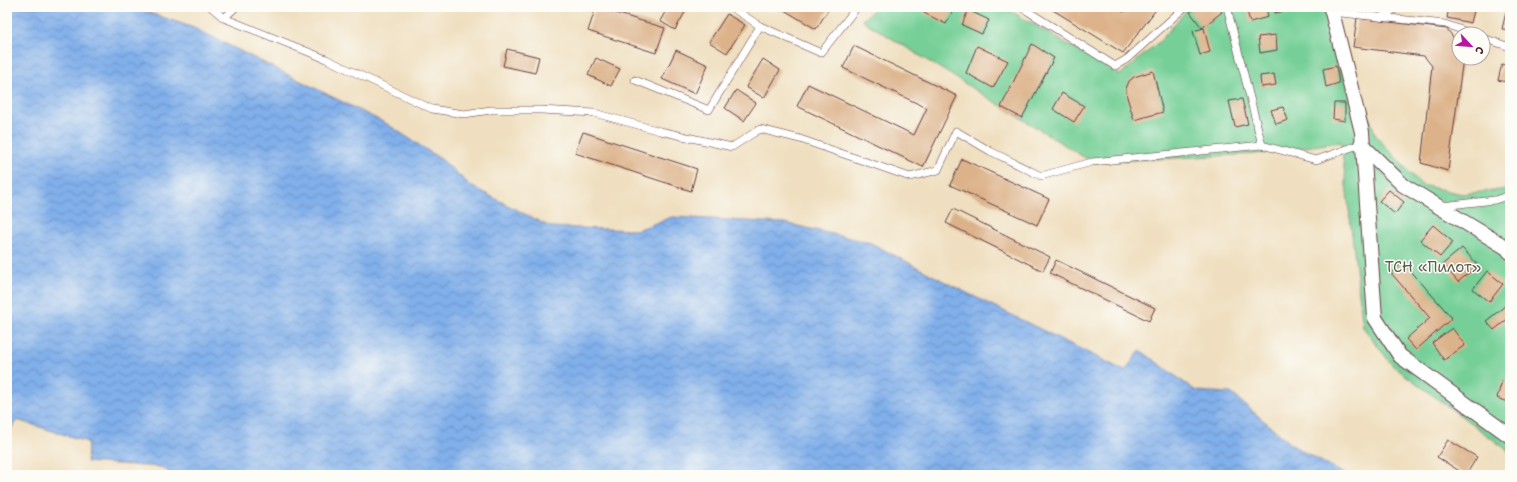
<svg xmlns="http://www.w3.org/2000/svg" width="1517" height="482" viewBox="0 0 1517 482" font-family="'Shantell Sans',sans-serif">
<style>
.green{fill:#74cf96;stroke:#5f7760}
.water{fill:url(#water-waves);stroke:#65678a}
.building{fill:#dcb28a}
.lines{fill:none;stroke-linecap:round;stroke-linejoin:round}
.service-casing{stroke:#633c41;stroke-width:8}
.minor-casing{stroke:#633c41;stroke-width:16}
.service{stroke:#fff;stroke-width:7}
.minor{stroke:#fff;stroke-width:14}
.labels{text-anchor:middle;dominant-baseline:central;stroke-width:3;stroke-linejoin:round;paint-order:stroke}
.park-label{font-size:15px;fill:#595d50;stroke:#fdfcf7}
</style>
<defs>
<pattern id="water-waves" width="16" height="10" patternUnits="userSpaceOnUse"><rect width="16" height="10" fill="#80afea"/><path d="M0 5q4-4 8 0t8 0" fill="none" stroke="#6b8ebe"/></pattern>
</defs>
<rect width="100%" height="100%" fill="#fdfcf7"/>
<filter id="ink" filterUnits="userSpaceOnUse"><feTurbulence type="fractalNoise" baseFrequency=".025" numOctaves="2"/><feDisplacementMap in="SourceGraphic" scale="8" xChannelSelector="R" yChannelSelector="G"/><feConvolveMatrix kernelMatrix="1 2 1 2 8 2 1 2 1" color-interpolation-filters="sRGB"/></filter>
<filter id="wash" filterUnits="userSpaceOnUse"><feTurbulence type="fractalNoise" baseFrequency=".012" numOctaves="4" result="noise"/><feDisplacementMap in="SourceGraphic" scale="16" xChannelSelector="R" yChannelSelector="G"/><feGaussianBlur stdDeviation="0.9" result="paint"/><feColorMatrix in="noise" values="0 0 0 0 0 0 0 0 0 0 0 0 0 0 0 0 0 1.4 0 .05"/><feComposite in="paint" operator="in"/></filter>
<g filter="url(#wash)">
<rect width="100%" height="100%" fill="#efdfc0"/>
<!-- green -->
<polygon class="green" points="877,7 1004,7 1120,75 1161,40 1189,7 1330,7 1376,136 1421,185 1462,194 1510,189 1510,452 1393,366 1363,327 1341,142 1256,154 1092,162 862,20"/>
<!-- water -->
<polygon class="water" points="7,7 136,8 194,28 387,124 442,160 471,186 550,227 637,230 672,217 785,223 871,243 953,286 1125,371 1140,350 1196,391 1231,393 1295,447 1346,475 173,475 161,467 87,462 88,442 17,420 7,434"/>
<g id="blocks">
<!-- building -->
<g class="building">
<polygon points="596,7 665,28 656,53 588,31"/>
<polygon points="668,7 688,7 675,30 660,21"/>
<polygon points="779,7 830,7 816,29"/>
<polygon points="927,7 955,7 946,24 924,13"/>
<polygon points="1048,7 1115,7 1124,12 1127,7 1158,7 1123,53"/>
<polygon points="1196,7 1218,7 1222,12 1202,28 1190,12"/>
<polygon points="1246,7 1266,7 1268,17 1250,22"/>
<polygon points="1274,7 1299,7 1299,8 1275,13"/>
<polygon points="1449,7 1475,7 1471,23 1447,18"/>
<polygon points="1507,8 1510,8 1510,30 1502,29"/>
<polygon points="968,10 989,20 982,34 962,25"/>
<polygon points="727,14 745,25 727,53 709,42"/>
<polygon points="1357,18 1447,29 1459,45 1459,58 1463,58 1448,171 1421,163 1432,66 1424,56 1353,47"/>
<polygon points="1204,28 1210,52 1200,55 1193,31"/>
<polygon points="1276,35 1277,50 1260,53 1258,37"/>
<polygon points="1032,44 1054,58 1022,118 1001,107"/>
<polygon points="854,46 957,96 923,167 797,106 808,84 914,135 927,108 843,68"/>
<polygon points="977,46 1008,61 993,88 966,73"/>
<polygon points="507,49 539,57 535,73 503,66"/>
<polygon points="676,50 708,65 695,94 662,79"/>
<polygon points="596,58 620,69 611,86 588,75"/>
<polygon points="763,59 780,70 764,98 746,87"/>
<polygon points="1502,64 1510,66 1510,83 1498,80"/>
<polygon points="1336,66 1339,83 1326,87 1323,69"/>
<polygon points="1153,71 1163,112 1134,120 1127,97 1126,89 1129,81 1134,77"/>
<polygon points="1274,74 1276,85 1261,87 1260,76"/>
<polygon points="736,90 756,103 744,121 725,108"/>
<polygon points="1062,93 1084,106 1074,122 1053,109"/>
<polygon points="1242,99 1248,124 1235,127 1229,101"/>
<polygon points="1334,103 1345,103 1345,121 1333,119"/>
<polygon points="1283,107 1288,120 1276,124 1271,110"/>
<polygon points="583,132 697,169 691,191 575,153"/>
<polygon points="962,159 1049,199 1037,225 950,185"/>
<polygon points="1389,190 1404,202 1395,214 1379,201"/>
<polygon points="953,209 1050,257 1043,271 946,223"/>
<polygon points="1433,225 1453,242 1440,257 1420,240"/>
<polygon points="1462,248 1478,265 1458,282 1443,264"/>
<polygon points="1056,260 1155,308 1149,321 1050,273"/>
<polygon points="1403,262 1452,318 1416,350 1406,339 1430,318 1391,273"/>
<polygon points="1487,271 1503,284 1489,302 1473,289"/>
<polygon points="1505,306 1510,312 1510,317 1494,330 1486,321"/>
<polygon points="1452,328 1465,345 1444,360 1432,343"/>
<polygon points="1502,381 1510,384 1510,403 1497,398"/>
<polygon points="1448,440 1477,457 1466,475 1437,457"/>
</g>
</g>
</g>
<g filter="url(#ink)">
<use href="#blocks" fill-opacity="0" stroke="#633c41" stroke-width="1"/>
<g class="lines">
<defs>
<g id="service">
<polyline points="211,7 224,18 326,59 432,109 464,114 491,110 541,110 594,113 660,131 732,147 760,129 800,139 910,177 938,170 956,131 990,151 1041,176 1092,162 1262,145 1316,160 1361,144"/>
<polyline points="731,7 760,26 821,53 857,7"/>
<polyline points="1021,7 1115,66 1127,59 1185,7"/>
<polyline points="1227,7 1262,145"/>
<polyline points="1332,12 1445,24 1473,34"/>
<polyline points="1381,17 1399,7"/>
<polyline points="224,18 236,7"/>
<polyline points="1483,38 1510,47"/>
<polyline points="635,80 709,110 760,26"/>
<polyline points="1441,206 1495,200 1510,195"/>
</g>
<g id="minor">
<polyline points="1330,7 1332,12 1362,132 1375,318 1400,356 1510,436"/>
<polyline points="1361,144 1403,185 1507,248 1510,252"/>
</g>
</defs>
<!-- service casing -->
<use href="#service" class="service-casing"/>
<!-- minor casing -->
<use href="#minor" class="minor-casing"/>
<!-- service -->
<use href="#service" class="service"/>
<!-- minor -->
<use href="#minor" class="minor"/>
</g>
</g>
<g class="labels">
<!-- park labels -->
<g class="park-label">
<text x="1433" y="267">ТСН «Пилот»</text>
</g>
</g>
<!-- margin -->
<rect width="1517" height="482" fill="none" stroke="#fdfcf7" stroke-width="24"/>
<!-- north arrow -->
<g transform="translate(1471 46) rotate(116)"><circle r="19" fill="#fdfcf7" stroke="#b5a4a5"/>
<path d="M0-3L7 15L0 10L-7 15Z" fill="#b5179e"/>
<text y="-6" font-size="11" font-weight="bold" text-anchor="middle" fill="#4a1f2b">С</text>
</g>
</svg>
